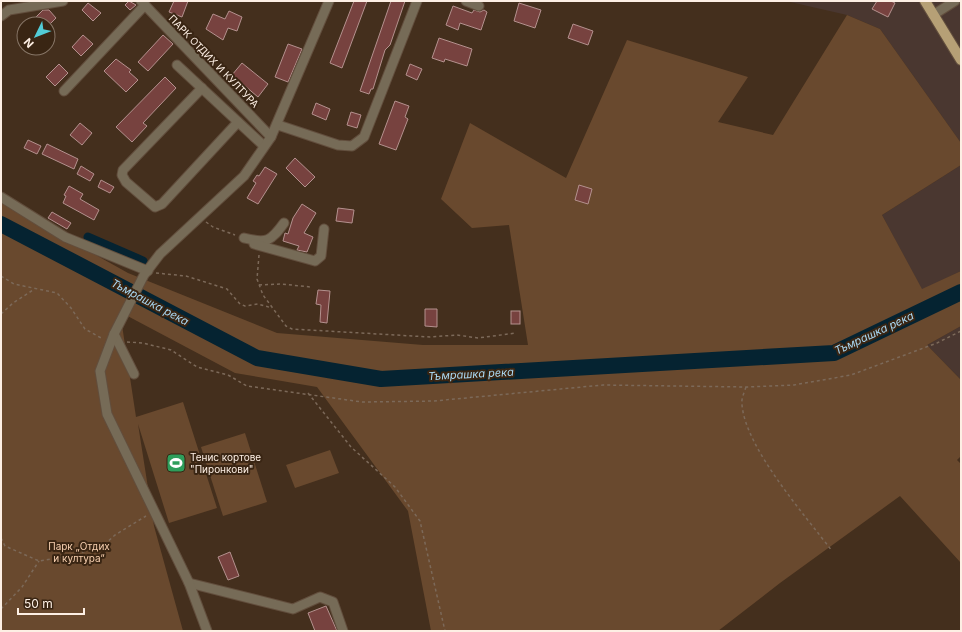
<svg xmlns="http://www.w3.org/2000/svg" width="962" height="632" viewBox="0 0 962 632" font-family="Inter,sans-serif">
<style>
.industrial{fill:#4a3730}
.green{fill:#69492e}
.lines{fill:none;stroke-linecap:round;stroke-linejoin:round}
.canal{stroke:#052331;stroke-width:9}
.river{stroke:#052331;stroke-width:16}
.building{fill:#77423f;stroke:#b4918e}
.minor-casing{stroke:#624e3d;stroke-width:11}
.major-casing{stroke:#624e3d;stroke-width:12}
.path{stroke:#7c6959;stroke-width:1.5;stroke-dasharray:3 3;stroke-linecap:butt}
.minor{stroke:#766b57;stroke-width:9}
.major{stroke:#b6a076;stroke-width:10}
.labels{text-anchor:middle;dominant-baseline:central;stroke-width:4;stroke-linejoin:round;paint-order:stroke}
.street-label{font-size:10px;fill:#fdefe4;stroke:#392513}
.poi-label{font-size:10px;fill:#fdefe4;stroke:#392513;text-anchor:start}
.park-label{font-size:10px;fill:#f7cfaf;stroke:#392513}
.water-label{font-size:11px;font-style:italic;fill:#aad9f4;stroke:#392513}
</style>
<rect width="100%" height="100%" fill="#442f1d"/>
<!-- industrial -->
<g class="industrial">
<polygon points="786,1 961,1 961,143 880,29 847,15"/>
<polygon points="961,165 961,271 922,290 882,215"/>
<polygon points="961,326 961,380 927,345"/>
</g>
<!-- green -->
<g class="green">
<polygon points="847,15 880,29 961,143 961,165 882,215 922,289 961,271 961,326 927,345 961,380 961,456 957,460 961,464 961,563 900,496 780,583 718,631 431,631 408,511 317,387 235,373 120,312 136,417 183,402 217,508 169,523 138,424 154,526 183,631 1,631 1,202 128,273 277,333 423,345 528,345 509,225 472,228 441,199 470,123 566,178 627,40 748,77 718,122 773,135"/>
<polygon points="245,433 267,502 223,516 201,447"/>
<polygon points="330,450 339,473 295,488 286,465"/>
</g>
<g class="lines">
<!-- canal -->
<polyline class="canal" points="88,237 143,261"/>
<!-- river -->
<polyline class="river" points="1,224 257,358 381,379 834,353 961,292"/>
</g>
<!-- building -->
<g class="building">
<polygon points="129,1 136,5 130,10 125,5"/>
<polygon points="174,1 188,1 182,17 169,12"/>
<polygon points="354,1 367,1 342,68 330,63"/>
<polygon points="391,1 405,1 390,45 385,50 373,89 371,89 369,94 360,91"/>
<polygon points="877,1 891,1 895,3 888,17 872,9"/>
<polygon points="88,3 101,13 93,21 82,10"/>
<polygon points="519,3 541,10 535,28 514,21"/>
<polygon points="453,6 472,13 474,10 480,12 484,10 487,12 481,30 460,23 458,30 446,25"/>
<polygon points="43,10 49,10 56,18 50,24 41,24 35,18"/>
<polygon points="229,11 242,17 237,31 228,28 223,40 206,29 213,14 225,19"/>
<polygon points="573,24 593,31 588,45 568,38"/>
<polygon points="83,35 93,44 81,56 72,47"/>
<polygon points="163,35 173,44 148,71 138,62"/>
<polygon points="439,38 472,49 467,66 445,59 444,62 432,58"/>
<polygon points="288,44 302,49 288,82 275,77"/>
<polygon points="116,59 131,70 129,72 138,80 126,92 104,71"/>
<polygon points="242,63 268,84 258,97 232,75"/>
<polygon points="59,64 68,73 55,86 46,77"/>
<polygon points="410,64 422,69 417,80 406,75"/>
<polygon points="165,77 176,88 143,123 147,126 132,142 116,127"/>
<polygon points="395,101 409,106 405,117 408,119 396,150 379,144"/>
<polygon points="316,103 330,109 326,120 312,114"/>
<polygon points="351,112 361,115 357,128 347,125"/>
<polygon points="80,123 92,133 82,145 70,135"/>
<polygon points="28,140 41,146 37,154 24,148"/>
<polygon points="47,144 78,159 74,169 42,154"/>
<polygon points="295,158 315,177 305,187 286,168"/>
<polygon points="81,166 94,174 90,181 77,174"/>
<polygon points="265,167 277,174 258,204 247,198 256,183 253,181 257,175 259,176"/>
<polygon points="101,180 114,187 110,193 98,187"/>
<polygon points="579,185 592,189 588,204 575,200"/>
<polygon points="69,186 83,194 80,199 99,210 94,220 63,203 66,196 64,195"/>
<polygon points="302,204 316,213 304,233 313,237 307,252 297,250 299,246 283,241 285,233 288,234 293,218"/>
<polygon points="338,208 354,210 352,223 336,221"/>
<polygon points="52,212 71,223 67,229 48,218"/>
<polygon points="318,290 330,291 327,323 320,322 321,305 316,304"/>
<polygon points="425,309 437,309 437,327 425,326"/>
<rect x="511" y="311" width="9" height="13"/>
<polygon points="230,552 239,576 228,580 218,557"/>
<polygon points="326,606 337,631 315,631 308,613"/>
</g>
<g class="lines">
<defs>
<g id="minor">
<polyline points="141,1 271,137"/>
<polyline points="466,1 479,6"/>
<polyline points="933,15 955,1"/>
<polyline points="1,16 9,10 63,1"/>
<polyline points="177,65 264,146"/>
<polyline points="202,88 123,170 122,175 126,182 155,207 162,204 238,122"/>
<polyline points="64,91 145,5"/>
<polyline points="278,125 338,145 352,146 364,137 417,1"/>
<polyline points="1,197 65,237 148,271"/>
<path d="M244,238C267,244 271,241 284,223"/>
<polyline points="254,244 315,261 321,256 324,229"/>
<polyline points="114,334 134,374"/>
<polyline points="189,583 293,609 320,597 333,602 343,631"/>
<polyline points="207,631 189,583 107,414 100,371 114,334 144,275 160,254 244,176 271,137 329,1"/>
</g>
<polyline id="major" points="925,1 961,60"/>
</defs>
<!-- minor casing -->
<use href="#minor" class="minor-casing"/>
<!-- major casing -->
<use href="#major" class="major-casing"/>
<!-- path -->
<g class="path">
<polyline points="206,222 213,227 235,235"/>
<polyline points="259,255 257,279 263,295 286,326 292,329 430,337 457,335 478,338 516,333"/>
<polyline points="156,273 186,276 227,289 240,304 245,306 258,304 272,308"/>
<polyline points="1,276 14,284 57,293 71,308 85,329 103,339"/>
<polyline points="259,285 281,284 311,287"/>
<polyline points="1,314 13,303 33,290"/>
<polyline points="127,342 143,343 171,350 197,367 228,375 247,386 362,402 434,401 603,385 746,387 794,385 851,375 937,343 961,331"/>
<path d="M746,387C744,393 741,399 742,405C746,449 805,515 832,551"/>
<polyline points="308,393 351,447 395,487 420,521 445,631"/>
<polyline points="1,538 5,546 39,561 69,556 103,546 115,535 146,516"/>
<polyline points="1,609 22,587 39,561"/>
</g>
<!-- minor -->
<use href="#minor" class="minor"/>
<!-- major -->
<use href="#major" class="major"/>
</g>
<!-- icons -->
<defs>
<symbol id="stadium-square" viewBox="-11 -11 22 22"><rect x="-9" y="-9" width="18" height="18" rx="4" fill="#2e9e5b" stroke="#392513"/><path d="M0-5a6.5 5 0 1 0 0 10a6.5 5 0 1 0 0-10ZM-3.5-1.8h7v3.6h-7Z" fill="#fff"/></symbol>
</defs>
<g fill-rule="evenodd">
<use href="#stadium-square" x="165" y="452" width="22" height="22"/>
</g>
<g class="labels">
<!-- street labels -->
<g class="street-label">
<text transform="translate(214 61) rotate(46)">ПАРК ОТДИХ И КУЛТУРА</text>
</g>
<!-- poi labels -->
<g class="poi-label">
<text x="190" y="457">Тенис кортове<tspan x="190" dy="12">"Пиронкови"</tspan></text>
</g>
<!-- park labels -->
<g class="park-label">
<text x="79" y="546">Парк „Отдих<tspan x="79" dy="12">и култура“</tspan></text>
</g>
<!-- water labels -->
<g class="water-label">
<text transform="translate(150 302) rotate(28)">Тъмрашка река</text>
<text transform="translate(874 333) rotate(-25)">Тъмрашка река</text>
<text transform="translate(471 374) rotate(-3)">Тъмрашка река</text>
</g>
</g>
<!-- border -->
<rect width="962" height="632" fill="none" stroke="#fdefe4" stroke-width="4"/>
<!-- north arrow -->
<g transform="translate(36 36) rotate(227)"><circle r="19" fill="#392513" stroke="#877667"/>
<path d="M0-3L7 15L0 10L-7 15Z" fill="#52ccd6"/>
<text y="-6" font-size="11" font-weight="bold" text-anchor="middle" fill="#fdefe4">N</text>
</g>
<!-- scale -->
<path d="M18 608v6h66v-6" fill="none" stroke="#fdefe4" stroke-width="2"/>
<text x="24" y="608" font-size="12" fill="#fdefe4" stroke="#392513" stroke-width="3" paint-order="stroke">50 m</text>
</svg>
